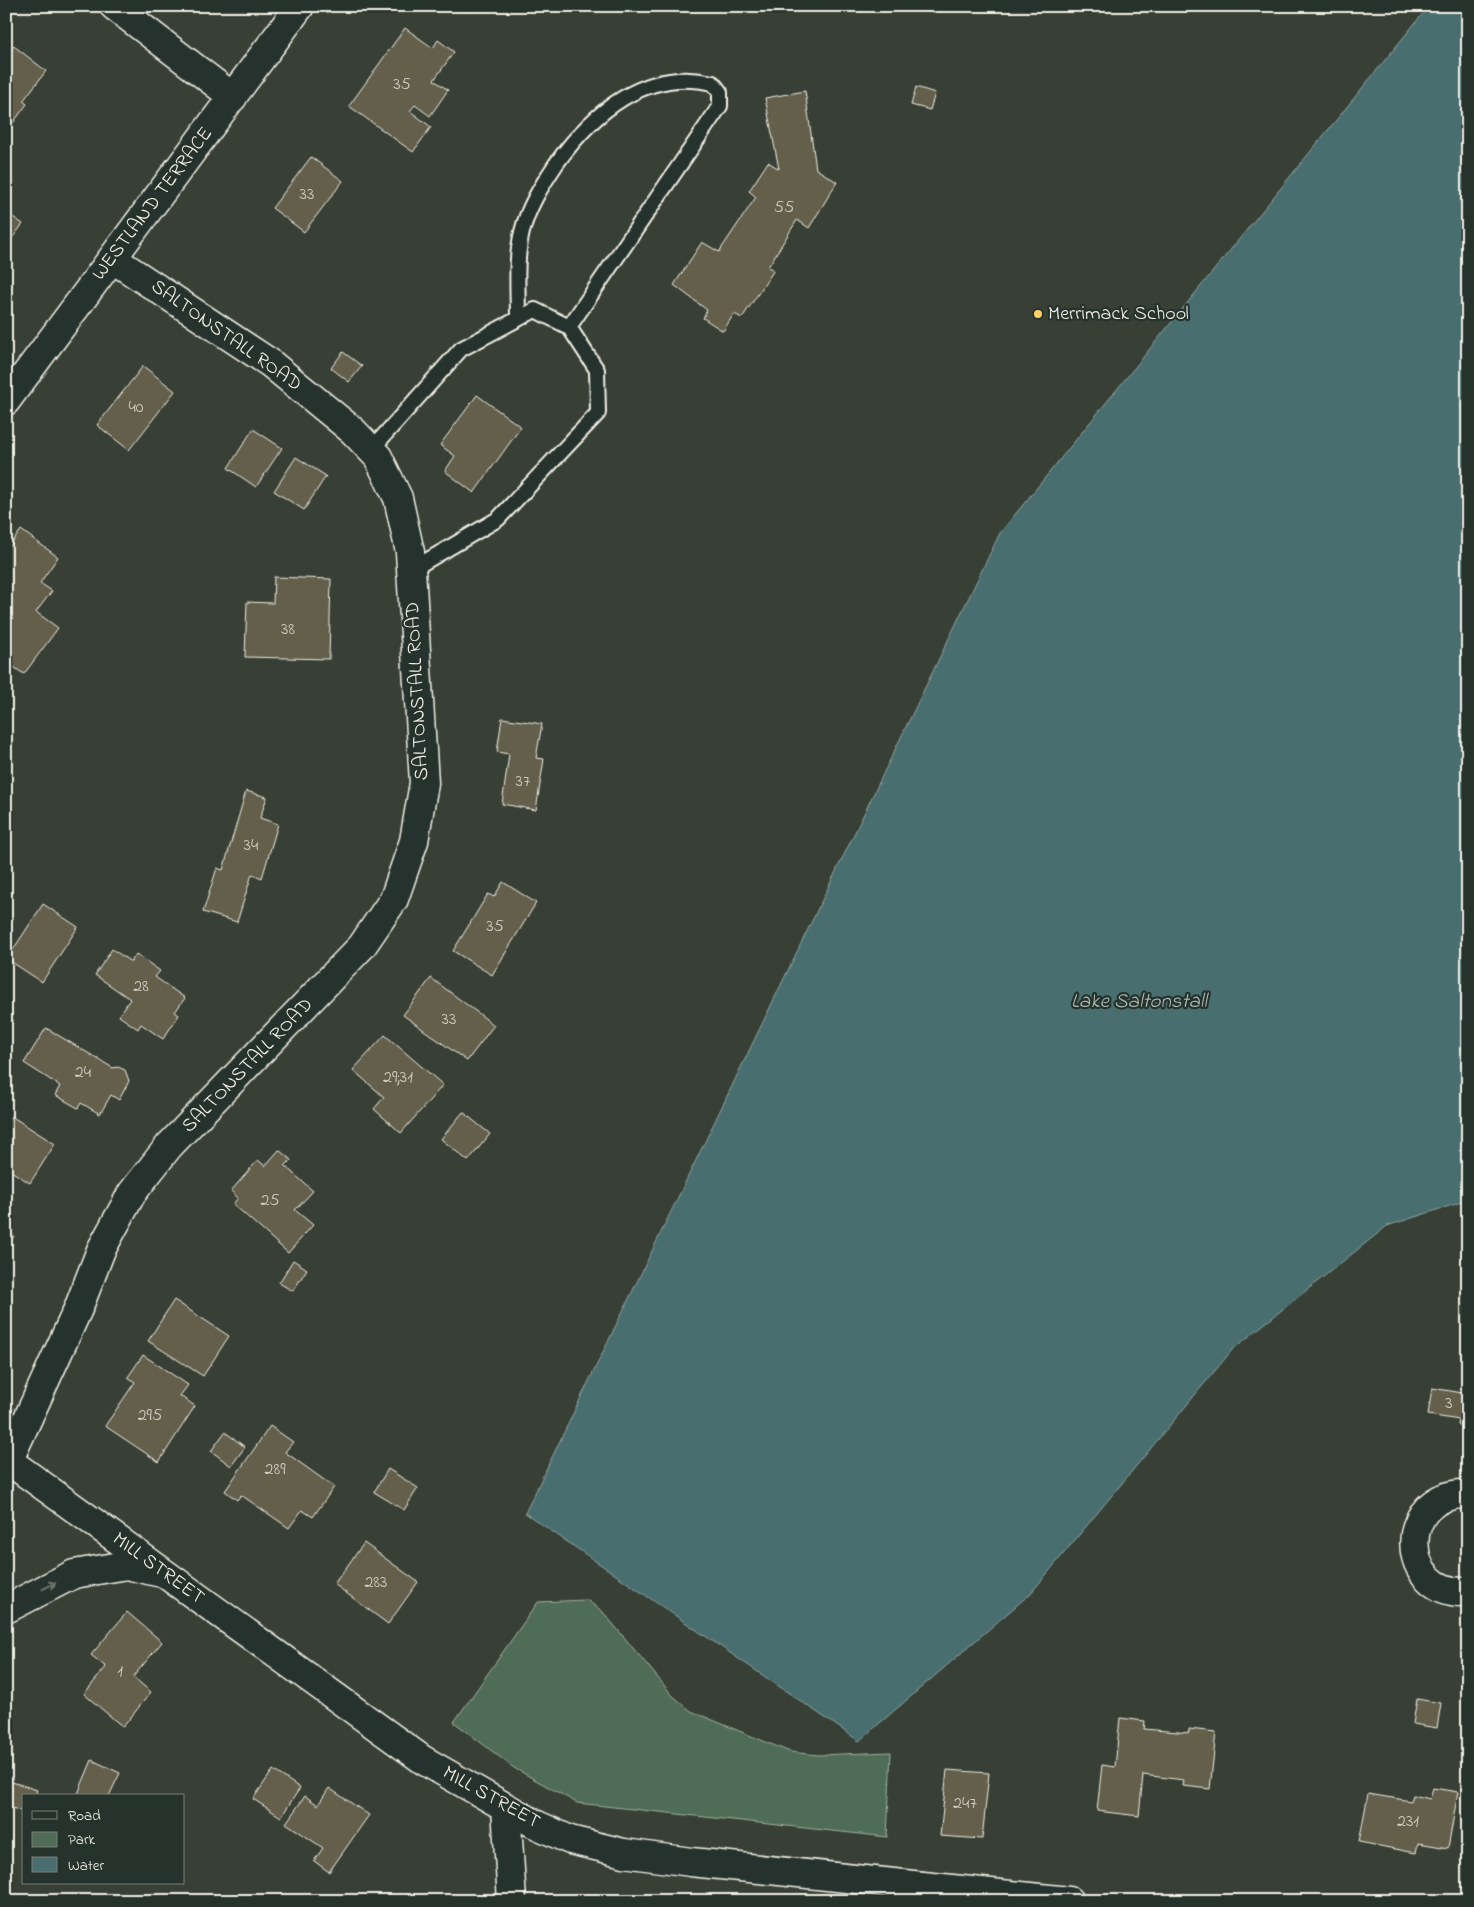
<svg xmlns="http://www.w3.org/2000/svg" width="1474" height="1907" viewBox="0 0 1474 1907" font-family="'Indie Flower',sans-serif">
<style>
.green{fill:#4f6d56;stroke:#a2af9f}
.water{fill:#4a6e70;stroke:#8ea2a0}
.building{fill:#635f4c;stroke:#f4f1e8}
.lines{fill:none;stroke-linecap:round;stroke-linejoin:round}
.lane-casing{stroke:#f4f1e8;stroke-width:18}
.street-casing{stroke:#f4f1e8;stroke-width:31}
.secondary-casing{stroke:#f4f1e8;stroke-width:31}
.lane{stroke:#26332d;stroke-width:14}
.street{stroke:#26332d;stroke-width:28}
.secondary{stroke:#26332d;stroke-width:28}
.oneway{stroke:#6e766e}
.poi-dot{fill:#ffd166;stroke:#26332d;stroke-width:2}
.labels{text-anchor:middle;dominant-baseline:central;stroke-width:4.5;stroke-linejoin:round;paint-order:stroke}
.number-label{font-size:18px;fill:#d0ccc1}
.street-label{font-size:20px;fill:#f4f1e8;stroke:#26332d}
.poi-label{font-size:20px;fill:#f4f1e8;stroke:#26332d;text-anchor:start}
.water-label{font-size:21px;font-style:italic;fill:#b0bdb8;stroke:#26332d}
</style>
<rect width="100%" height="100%" fill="#384036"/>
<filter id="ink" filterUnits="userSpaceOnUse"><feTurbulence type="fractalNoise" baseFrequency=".02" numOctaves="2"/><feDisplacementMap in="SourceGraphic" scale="10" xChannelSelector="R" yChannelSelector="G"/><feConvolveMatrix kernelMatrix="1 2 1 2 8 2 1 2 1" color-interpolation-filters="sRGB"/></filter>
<g filter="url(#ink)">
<!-- green -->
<polygon class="green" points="587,1600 603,1612 673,1696 691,1711 790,1752 818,1755 891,1752 887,1837 577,1803 514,1768 454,1722 538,1602"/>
<!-- water -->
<polygon class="water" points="1429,6 1468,6 1468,1200 1387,1226 1233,1349 1031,1593 859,1741 525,1513 1000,533"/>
<!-- building -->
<g class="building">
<polygon points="462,6 474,6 470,12"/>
<polygon points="405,28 433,48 438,40 454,52 434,80 448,90 430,116 415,105 410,111 431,127 413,152 349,106"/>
<polygon points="14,46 46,71 23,101 27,104 7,131 6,56"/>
<polygon points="916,87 935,93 930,110 911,105"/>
<polygon points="805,91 816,169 837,182 809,228 797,220 768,267 774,270 742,318 734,314 723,331 703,318 707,310 674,285 702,242 719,252 756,197 749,191 768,162 779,169 765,98"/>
<polygon points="311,157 343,181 304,232 272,208"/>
<polygon points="6,212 23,224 6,246"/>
<polygon points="343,352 362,366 349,382 331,368"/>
<polygon points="143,366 175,391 129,450 97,425"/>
<polygon points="477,395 521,427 474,493 445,471 455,456 440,445"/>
<polygon points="253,429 282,448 256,487 228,468"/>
<polygon points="296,457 326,476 304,510 274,491"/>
<polygon points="21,530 58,557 40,583 52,591 36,612 58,628 24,674 6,662 6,551"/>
<polygon points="274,577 331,579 329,659 245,657 247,602 273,603"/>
<polygon points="502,718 542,724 536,758 544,759 536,810 502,804 509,754 497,752"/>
<polygon points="246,791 267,797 260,818 278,824 262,878 252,874 237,922 203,912 217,868 223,870"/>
<polygon points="503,882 536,903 492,975 453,951 488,894 494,897"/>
<polygon points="43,904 78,927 42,982 7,959"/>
<polygon points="112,949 131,962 136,954 160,971 155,977 185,998 175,1012 179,1015 163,1039 141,1024 138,1029 119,1016 130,999 95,975"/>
<polygon points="431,978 494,1025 467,1061 403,1015"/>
<polygon points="46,1028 113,1068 118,1067 125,1070 129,1081 119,1100 111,1095 100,1114 81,1103 78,1108 55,1095 60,1086 24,1063"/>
<polygon points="385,1035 443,1085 401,1133 374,1109 384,1097 353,1070"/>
<polygon points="463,1112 490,1134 468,1161 441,1139"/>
<polygon points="11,1116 55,1144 30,1183 6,1168 6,1124"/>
<polygon points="279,1150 291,1160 285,1166 313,1191 295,1210 313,1225 288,1253 233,1204 238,1198 231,1191 258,1160 265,1166"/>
<polygon points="6,1231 14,1236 6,1248"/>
<polygon points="293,1260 307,1269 293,1291 279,1283"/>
<polygon points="174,1300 229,1336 203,1376 148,1341"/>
<polygon points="143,1355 188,1385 180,1396 195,1406 159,1462 105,1426 135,1382 128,1377"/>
<polygon points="1468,1360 1468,1427 1458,1425 1459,1420 1428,1415 1432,1388 1463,1393"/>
<polygon points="270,1426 293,1442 285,1452 334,1487 313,1517 302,1510 289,1528 241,1495 237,1500 225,1491"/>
<polygon points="225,1432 245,1447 231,1466 211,1451"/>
<polygon points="388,1469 418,1488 404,1510 374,1492"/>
<polygon points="364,1543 418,1582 388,1624 334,1584"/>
<polygon points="127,1612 162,1642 133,1677 151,1692 123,1727 84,1694 106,1667 91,1655"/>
<polygon points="1417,1699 1441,1703 1437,1728 1413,1724"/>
<polygon points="1120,1718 1145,1721 1144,1729 1189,1733 1189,1729 1216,1732 1210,1789 1183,1786 1184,1780 1143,1775 1139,1816 1097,1811 1102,1765 1115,1767"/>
<polygon points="92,1760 120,1773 109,1796 77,1796"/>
<polygon points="273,1770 300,1788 281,1817 253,1799"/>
<polygon points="947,1770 989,1773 982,1839 940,1836"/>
<polygon points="6,1780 37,1790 35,1796 24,1796 24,1812 6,1806"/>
<polygon points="329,1788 369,1815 329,1872 314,1861 323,1848 286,1823 305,1796 318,1805"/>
<polygon points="1433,1788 1458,1792 1448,1848 1418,1843 1416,1853 1359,1842 1368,1794 1411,1801 1413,1795 1430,1799"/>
<polygon points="6,1887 9,1887 10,1895 22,1896 22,1901 6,1901"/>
</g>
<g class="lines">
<defs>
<g id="lane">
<path d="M518,319C518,291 515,260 522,232C528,207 542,185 556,164C593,112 646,67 713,83L720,92V106L569,327"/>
<polyline points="371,450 461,349 535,310 569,327 597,370 598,413 498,519 411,570"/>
</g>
<g id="street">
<polyline points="114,6 233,97"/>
<polyline points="6,401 300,6"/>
<polyline points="6,1466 78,1309 101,1250 132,1193 169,1146 362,946 394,899 414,841 424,783 410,552 398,498 378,457 353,431 270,363 113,259"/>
<path d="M1468,1494C1396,1491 1397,1596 1468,1592"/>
<polyline points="506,1808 512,1901"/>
</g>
<g id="secondary">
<polyline points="6,1459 423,1760 535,1824 570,1840 624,1853 691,1862 1069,1901"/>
<polyline points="6,1609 74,1574 127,1565 157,1572"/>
</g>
</defs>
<!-- lane casing -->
<use href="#lane" class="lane-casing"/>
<!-- street casing -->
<use href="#street" class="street-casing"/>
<!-- secondary casing -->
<use href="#secondary" class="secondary-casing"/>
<!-- lane -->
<use href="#lane" class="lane"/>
<!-- street -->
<use href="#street" class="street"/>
<!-- secondary -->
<use href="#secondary" class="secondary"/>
</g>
<!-- one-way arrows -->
<defs><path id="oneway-shaft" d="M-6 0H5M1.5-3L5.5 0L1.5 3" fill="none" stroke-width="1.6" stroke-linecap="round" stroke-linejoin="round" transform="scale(1.25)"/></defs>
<use class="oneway" href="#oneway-shaft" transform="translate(49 1586) rotate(-26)"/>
</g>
<!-- markers -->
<circle class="poi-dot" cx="1038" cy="314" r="5"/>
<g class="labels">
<!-- number labels -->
<g class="number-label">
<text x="402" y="85">35</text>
<text x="307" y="195">33</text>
<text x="784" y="208">55</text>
<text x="136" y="408">40</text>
<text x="288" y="630">38</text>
<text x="523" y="782">37</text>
<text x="251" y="846">34</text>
<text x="495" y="927">35</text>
<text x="141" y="987">28</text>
<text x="449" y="1020">33</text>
<text x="83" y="1073">24</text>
<text x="398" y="1078">29;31</text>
<text x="270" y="1201">25</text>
<text x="1449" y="1404">3</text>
<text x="150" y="1416">295</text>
<text x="275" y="1470">289</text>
<text x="376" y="1583">283</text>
<text x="120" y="1672">1</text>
<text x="965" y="1804">247</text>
<text x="1408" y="1822">231</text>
</g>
<!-- street labels -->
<g class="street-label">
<text transform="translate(153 204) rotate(-53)">WESTLAND TERRACE</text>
<text transform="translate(226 336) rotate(35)">SALTONSTALL ROAD</text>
<text transform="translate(418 691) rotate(-93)">SALTONSTALL ROAD</text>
<text transform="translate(248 1066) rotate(-46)">SALTONSTALL ROAD</text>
<text transform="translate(158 1569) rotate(36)">MILL STREET</text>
<text transform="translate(491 1798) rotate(29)">MILL STREET</text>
</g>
<!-- poi labels -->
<g class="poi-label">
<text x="1048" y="314">Merrimack School</text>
</g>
<!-- water labels -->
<g class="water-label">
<text x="1139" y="1002">Lake Saltonstall</text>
</g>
</g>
<!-- margin -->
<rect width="1474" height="1907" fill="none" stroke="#26332d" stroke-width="25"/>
<rect x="12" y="12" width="1449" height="1882" fill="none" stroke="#f4f1e8" stroke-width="2" filter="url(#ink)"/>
<!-- legend -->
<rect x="22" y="1794" width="162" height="90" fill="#26332d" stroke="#787f78"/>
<rect x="32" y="1811" width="25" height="8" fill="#26332d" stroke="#787f78"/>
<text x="68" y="1820" font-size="15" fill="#f4f1e8">Road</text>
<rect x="32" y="1832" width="25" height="15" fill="#4f6d56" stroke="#787f78"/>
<text x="68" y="1844" font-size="15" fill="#f4f1e8">Park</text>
<rect x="32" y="1857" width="25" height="15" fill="#4a6e70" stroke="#787f78"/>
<text x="68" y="1870" font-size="15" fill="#f4f1e8">Water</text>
</svg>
